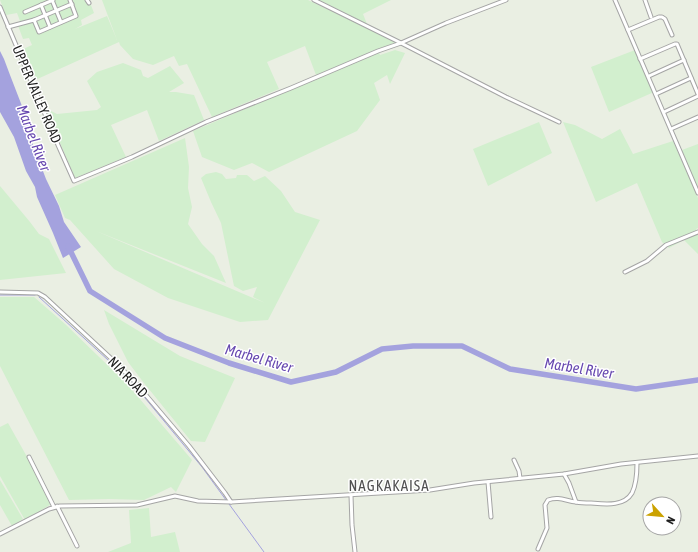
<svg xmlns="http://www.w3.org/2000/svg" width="698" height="552" viewBox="0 0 698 552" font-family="'Asap Condensed',sans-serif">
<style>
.farmland{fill:#d2efce}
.water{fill:#a4a2de}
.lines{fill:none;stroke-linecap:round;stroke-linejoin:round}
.stream{stroke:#a4a2de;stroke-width:1}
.river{stroke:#a4a2de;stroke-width:5.5}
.minor-casing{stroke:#a5a5a5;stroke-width:5}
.minor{stroke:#fff;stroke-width:3}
.labels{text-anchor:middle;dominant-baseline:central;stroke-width:3;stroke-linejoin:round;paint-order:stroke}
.street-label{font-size:14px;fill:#1e1e1e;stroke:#fff}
.water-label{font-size:15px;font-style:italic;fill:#6748b0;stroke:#fff}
.neighbourhood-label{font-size:15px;letter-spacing:1px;fill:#515151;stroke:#fff}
</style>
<rect width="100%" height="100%" fill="#eaefe3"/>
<!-- farmland -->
<g class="farmland">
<polygon points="0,0 89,0 94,13 81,20 82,25 75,29 107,16 117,40 102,0 308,0 396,42 316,75 305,46 267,62 279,89 212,117 187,64 179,66 174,56 153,65 133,59 120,45 119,42 33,81 21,50 32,45 29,38 23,39 17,23 20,21 17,13 6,15"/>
<polygon points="319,0 391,0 363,14 367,24"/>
<polygon points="395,50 405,53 390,84 387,75 374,83 380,100 357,131 269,172 252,163 234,170 202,157 193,131 379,52 380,55"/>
<polygon points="635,50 654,92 609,112 591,67"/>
<polygon points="123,63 141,70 143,76 148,78 170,66 184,83 169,92 176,92 194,95 204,120 159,141 147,110 111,125 126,157 75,178 47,112 51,111 57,114 97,110 101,107 87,81 97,72"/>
<polygon points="539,122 552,153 488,186 473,149"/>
<polygon points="563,122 575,125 602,139 620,129 633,154 673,141 698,198 698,228 696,229 698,233 698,254 684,240 669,248 662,242 637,183 596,202"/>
<polygon points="185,138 189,167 188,188 192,207 188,224 202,244 214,256 226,283 96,231 265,303 253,297 257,287 243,291 234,286 221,223 211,202 201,178 206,174 216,172 222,174 226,179 236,178 237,175 247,175 254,181 265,176 281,191 295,212 320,220 268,320 240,322 168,298 114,269 70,220 65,218 55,195"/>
<polygon points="698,144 698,190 682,150"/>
<polygon points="0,186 30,222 39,234 49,239 66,273 0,280"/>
<polygon points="0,297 34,297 65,324 127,384 192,460 176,492 171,487 144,500 109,499 69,500 0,366"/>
<polygon points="104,310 180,356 235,378 205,442 191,441 144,383 128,362 109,324"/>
<polygon points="8,423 53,503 25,520 0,476 0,427"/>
<polygon points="0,480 23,519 12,526 0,505"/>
<polygon points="149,508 151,537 175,532 180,552 108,552 131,543 129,510"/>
</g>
<!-- water -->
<polygon class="water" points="0,51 4,59 10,75 27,119 33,145 46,179 59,206 64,222 81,247 63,258 53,233 37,197 35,187 26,171 14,137 0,112"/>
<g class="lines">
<!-- stream -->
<g class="stream">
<polyline points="0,295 35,295"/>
<polyline points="39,297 131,381 202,467 226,500"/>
<polyline points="229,504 264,552"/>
</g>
<!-- river -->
<polyline class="river" points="68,246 90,291 165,338 229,363 291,382 336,372 382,349 413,346 462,346 510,369 636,389 698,380"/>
<defs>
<g id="minor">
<polyline points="52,0 61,22"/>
<polyline points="87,0 89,3"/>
<polyline points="314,0 401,43 506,97 559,122"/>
<polyline points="615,0 698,193"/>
<polyline points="645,0 651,17"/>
<polyline points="41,5 50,27"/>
<polyline points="0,7 58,145 74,181 132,157 206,122 291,88 378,51 401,43 446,23 506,0"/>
<polyline points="25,12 53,0"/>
<polyline points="34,20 39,32 76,16 70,0"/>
<polyline points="8,27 34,20 72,4"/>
<polyline points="628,30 659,17 662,17 665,19 672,35"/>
<polyline points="640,59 675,44 677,44 698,94"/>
<polyline points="649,76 684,60"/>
<polyline points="656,94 691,78"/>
<polyline points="664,112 698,96"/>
<polyline points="671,129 698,117"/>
<polyline points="625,272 647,261 666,245 698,232"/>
<polyline points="0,292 38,293 45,297 115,362 134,381 189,446 225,493 231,502"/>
<polyline points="29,457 54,507"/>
<polyline points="514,460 519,471 520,478"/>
<polyline points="564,474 569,483 576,502"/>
<polyline points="488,482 491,517"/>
<polyline points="351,495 352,525 355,552"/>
<polyline points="57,506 77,546"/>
<polyline points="0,534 49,509 60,506 137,505 175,496 198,501 231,502 430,490 474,483 564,474 621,464 698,456"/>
<path d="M538,549L547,528L545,505L548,500C559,496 566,501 576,502C581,503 586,503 591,503C604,504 624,507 632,493C636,485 637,472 637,463"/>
</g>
</defs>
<!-- minor casing -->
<use href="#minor" class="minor-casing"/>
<!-- minor -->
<use href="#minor" class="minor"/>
</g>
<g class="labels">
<!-- street labels -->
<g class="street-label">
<text transform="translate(37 94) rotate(67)">UPPER VALLEY ROAD</text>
<text transform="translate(128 377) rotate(46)">NIA ROAD</text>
</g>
<!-- water labels -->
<g class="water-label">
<text transform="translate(34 138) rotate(69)">Marbel River</text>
<text transform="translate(259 358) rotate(16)">Marbel River</text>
<text transform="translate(579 368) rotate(9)">Marbel River</text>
</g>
<!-- neighbourhood labels -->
<g class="neighbourhood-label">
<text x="389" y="485">NAGKAKAISA</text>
</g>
</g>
<!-- north arrow -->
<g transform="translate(662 516) rotate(117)"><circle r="19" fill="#ffffff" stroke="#a5a5a5"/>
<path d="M0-3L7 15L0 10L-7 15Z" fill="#cba200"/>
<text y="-6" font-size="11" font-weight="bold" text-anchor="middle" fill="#1e1e1e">N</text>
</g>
</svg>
